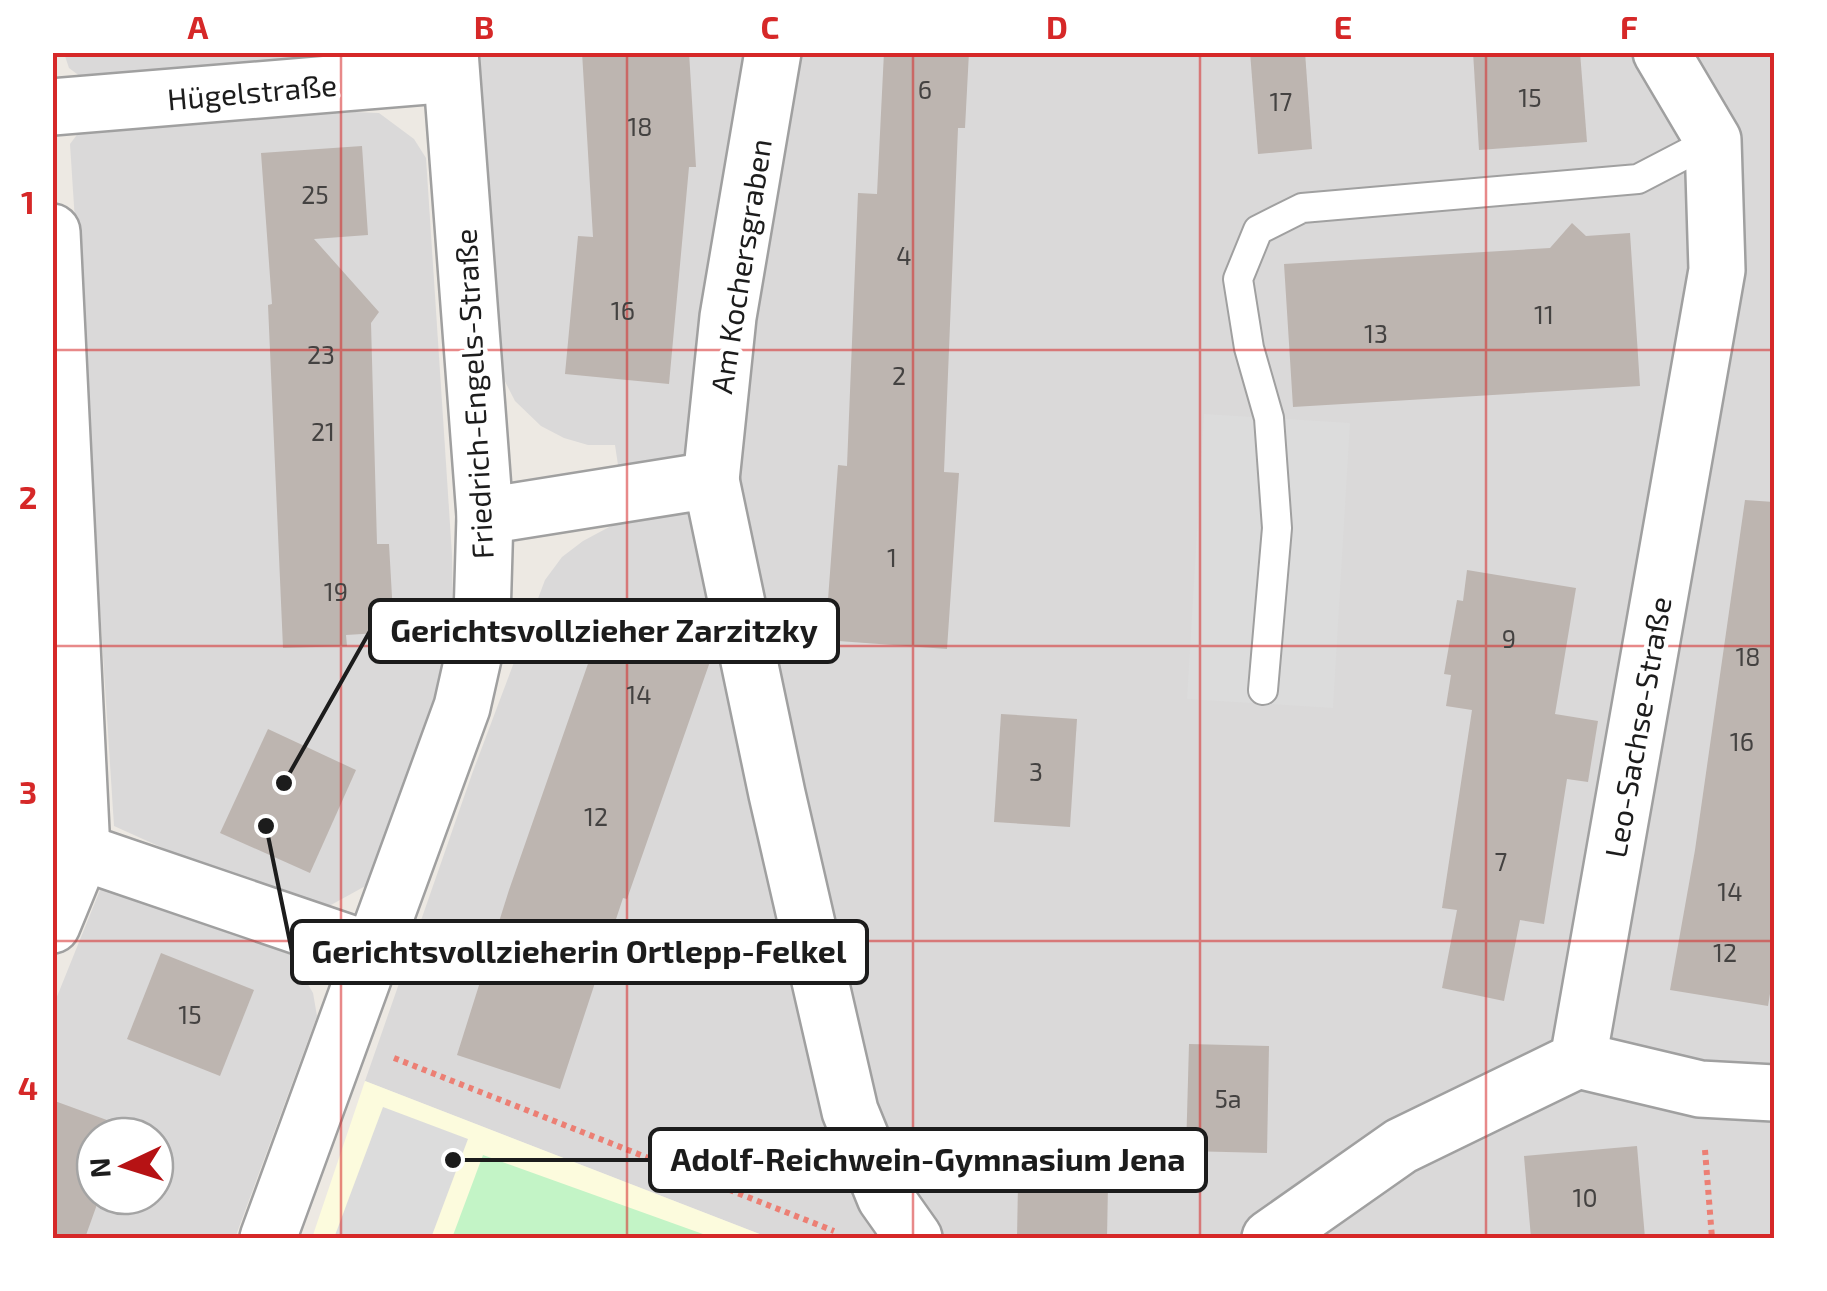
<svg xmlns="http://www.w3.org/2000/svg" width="1827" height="1291" viewBox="0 0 1827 1291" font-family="'Exo 2',sans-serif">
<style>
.residential{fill:#dad9d9;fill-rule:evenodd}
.education{fill:#fcfbdd}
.park{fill:#c3f4c6}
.parking{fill:#dcdcdc}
.building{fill:#bdb5b0}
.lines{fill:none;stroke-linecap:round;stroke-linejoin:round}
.service-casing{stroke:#a0a0a0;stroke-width:32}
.minor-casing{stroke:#a0a0a0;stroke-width:60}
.tertiary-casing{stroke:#a0a0a0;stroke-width:60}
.path{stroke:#ec7f74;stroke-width:6;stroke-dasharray:5 5;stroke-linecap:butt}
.service{stroke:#fff;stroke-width:28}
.minor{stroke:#fff;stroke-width:55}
.tertiary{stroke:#fff;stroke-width:55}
.grid{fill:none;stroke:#d62828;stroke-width:2.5;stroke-opacity:0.55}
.labels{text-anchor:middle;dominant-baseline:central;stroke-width:9;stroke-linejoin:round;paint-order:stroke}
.number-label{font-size:25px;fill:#444241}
.street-label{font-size:30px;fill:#1c1c1c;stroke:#fff}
.leader{fill:none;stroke:#1c1c1c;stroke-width:4}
.callout-dot{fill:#1c1c1c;stroke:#fff;stroke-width:4}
.callout{fill:#fff;stroke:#1c1c1c;stroke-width:4}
.callout-label{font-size:32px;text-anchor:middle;font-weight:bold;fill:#1c1c1c}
.neatline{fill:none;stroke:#d62828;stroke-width:4}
.grid-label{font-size:32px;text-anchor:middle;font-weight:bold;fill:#d62828}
</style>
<rect width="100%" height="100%" fill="#ede9e3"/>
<!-- residential -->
<g class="residential">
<polygon points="64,53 385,53 85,80 69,68"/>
<polygon points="475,53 1774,53 1774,1238 770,1238 365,1081 472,774 545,580 562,557 583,541 626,518 615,445 588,445 564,438 541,426 515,401 496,364"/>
<polygon points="355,112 379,113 414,139 426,158 452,555 453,614 450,654 438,702 369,884 320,911 305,912 114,826 70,144 79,132 95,125"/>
<path d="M102,885L291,955L313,993L317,1016L235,1238H53L52,1009ZM95,1136H155V1196H95Z"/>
</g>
<!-- education -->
<polygon class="education" points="365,1081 770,1238 312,1238"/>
<!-- park -->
<polygon class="park" points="483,1155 714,1238 452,1238"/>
<!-- parking -->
<g class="parking">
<polygon points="1204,414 1350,423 1333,708 1187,699"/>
<polygon points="383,1107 468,1139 431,1238 334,1238"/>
</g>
<!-- building -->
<g class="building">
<polygon points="582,52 689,52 696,167 689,167 669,384 565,374 578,236 593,237"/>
<polygon points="884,52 969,52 965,128 958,128 944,472 959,473 947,649 825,640 838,465 847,466 858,193 877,194"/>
<polygon points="1250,52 1305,52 1312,149 1258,154"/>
<polygon points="1473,52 1580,52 1587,142 1479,150"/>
<polygon points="362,146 368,235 314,239 379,312 371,323 377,544 389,544 394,632 346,635 347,646 283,648 268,305 272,304 261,153"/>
<polygon points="1572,223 1586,236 1630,233 1640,386 1293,407 1284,264 1550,248"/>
<polygon points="1745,500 1774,502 1774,969 1768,1006 1670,990 1695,850"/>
<polygon points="1467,570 1576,588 1555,714 1598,721 1588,782 1567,779 1544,924 1520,920 1504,1001 1442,988 1457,910 1442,908 1472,710 1446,706 1451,675 1444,674 1457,600 1463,601"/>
<polygon points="605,615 713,653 627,899 623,898 560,1089 457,1055 509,890"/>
<polygon points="1001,714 1077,719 1070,827 994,822"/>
<polygon points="268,729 356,770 310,873 220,833"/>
<polygon points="161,953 254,990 220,1076 127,1039"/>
<polygon points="1189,1044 1269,1046 1267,1153 1186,1151"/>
<polygon points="52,1100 126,1127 123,1136 95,1136 95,1196 100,1196 85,1238 52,1238"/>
<polygon points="1019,1128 1109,1130 1107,1238 1017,1238"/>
<polygon points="1637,1146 1645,1238 1531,1238 1524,1156"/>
</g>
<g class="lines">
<defs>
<polyline id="service" points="1263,690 1277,528 1269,418 1249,348 1238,279 1258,230 1302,208 1638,179 1713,140"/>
<g id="minor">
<polyline points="52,107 451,74"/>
<polyline points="52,232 82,852 52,925"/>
<polyline points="711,480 728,317 773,52"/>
<polyline points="485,516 711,480 777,794 850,1111 885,1197 914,1238"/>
<polyline points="82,852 375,952"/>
<polyline points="1578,1060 1700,1089 1774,1093"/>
<polyline points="1270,1238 1401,1146 1578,1060 1717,270 1713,140 1661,52"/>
</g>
<polyline id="tertiary" points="268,1238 462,707 482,618 485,516 450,52"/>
</defs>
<!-- service casing -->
<use href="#service" class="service-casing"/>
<!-- minor casing -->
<use href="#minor" class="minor-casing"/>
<!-- tertiary casing -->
<use href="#tertiary" class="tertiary-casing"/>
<!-- path -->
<g class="path">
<polyline points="394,1058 834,1231"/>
<polyline points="1705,1150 1712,1238"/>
</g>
<!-- service -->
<use href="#service" class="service"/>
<!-- minor -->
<use href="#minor" class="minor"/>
<!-- tertiary -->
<use href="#tertiary" class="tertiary"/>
</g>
<!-- grid -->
<path class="grid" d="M341,52V1238M627,52V1238M913,52V1238M1200,52V1238M1486,52V1238M52,350H1774M52,646H1774M52,941H1774"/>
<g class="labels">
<!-- number labels -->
<g class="number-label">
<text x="925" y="89">6</text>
<text x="1530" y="97">15</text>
<text x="1281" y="101">17</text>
<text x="640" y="126">18</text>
<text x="315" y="194">25</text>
<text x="904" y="255">4</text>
<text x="623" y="310">16</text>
<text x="1544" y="314">11</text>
<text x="1376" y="333">13</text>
<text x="321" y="354">23</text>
<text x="899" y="375">2</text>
<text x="323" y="431">21</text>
<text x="892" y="557">1</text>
<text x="336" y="591">19</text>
<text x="1509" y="638">9</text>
<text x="1748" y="656">18</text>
<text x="639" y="694">14</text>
<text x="1742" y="741">16</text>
<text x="1036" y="771">3</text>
<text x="596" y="816">12</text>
<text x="1501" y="861">7</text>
<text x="1730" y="891">14</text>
<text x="1725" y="952">12</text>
<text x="190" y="1014">15</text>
<text x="1228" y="1098">5a</text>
<text x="1585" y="1197">10</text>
</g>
<!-- street labels -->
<g class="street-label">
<text transform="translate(252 91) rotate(-5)">Hügelstraße</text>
<text transform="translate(740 266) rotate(-81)">Am Kochersgraben</text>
<text transform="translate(473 394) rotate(-93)">Friedrich-Engels-Straße</text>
<text transform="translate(1637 727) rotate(-80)">Leo-Sachse-Straße</text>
</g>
</g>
<!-- callouts -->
<path class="leader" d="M284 783L370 631M266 826L292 952M453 1160L650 1160"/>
<g class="callout-dot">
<circle cx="284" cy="783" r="10"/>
<circle cx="266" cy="826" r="10"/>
<circle cx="453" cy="1160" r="10"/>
</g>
<g class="callout">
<rect x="370" y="600" width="468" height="62" rx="10"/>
<rect x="292" y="921" width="575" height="62" rx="10"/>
<rect x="650" y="1129" width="556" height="62" rx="10"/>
</g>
<g class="callout-label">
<text x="604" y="642">Gerichtsvollzieher Zarzitzky</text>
<text x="579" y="963">Gerichtsvollzieherin Ortlepp-Felkel</text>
<text x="928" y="1171">Adolf-Reichwein-Gymnasium Jena</text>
</g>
<!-- border -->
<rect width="1827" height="1291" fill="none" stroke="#ffffff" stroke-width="110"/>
<!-- north arrow -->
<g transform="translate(125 1166) rotate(266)"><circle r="48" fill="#ffffff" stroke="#a4a4a4" stroke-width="2.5"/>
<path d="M0-8L18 38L0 25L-18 38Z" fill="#b61214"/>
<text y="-15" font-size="28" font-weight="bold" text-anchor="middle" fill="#1c1c1c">N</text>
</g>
<rect x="55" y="55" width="1717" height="1181" class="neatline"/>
<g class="grid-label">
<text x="198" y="39">A</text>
<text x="484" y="39">B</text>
<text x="770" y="39">C</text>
<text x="1057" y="39">D</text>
<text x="1343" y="39">E</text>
<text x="1629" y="39">F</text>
<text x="28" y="214">1</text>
<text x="28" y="509">2</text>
<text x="28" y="804">3</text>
<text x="28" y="1100">4</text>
</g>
</svg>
